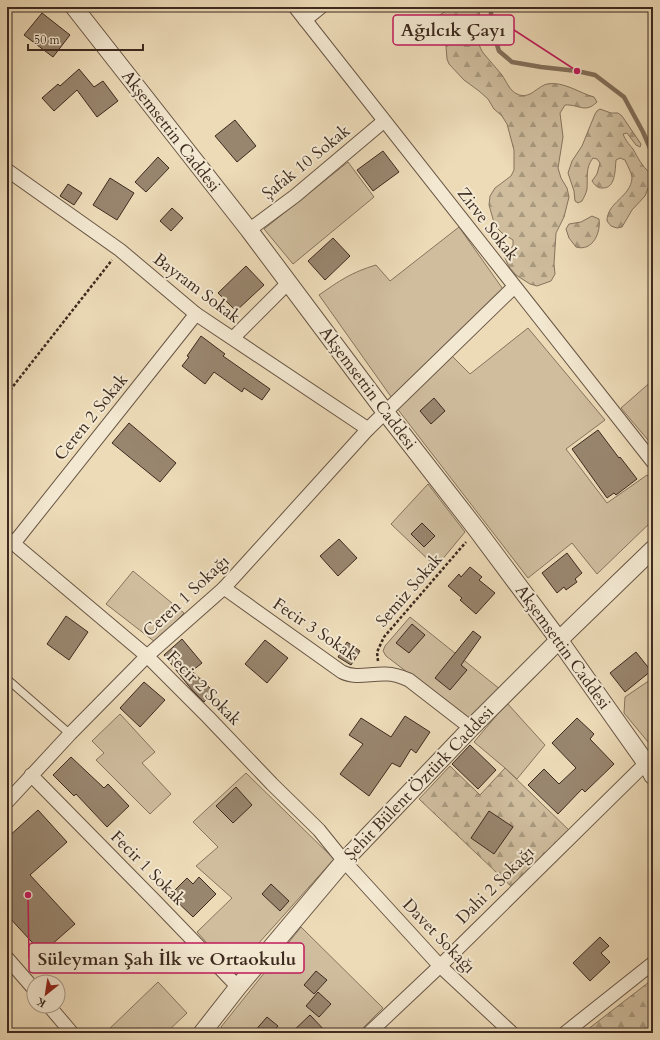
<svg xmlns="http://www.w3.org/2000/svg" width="660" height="1040" viewBox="0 0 660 1040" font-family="Cardo,serif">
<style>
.green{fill:#cfbd9e;stroke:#86745e}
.forest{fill:url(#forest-firs);stroke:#86745e}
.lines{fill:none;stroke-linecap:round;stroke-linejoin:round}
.stream{stroke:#83705c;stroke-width:4.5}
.building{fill:#99866f;stroke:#3d2a1f}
.service-casing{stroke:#695645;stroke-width:9}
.minor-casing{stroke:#695645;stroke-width:15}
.tertiary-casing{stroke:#695645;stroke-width:19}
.path{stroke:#3d2a1f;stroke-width:2.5;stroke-dasharray:3 2;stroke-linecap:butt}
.service{stroke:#f3e8d1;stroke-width:7}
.minor{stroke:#f3e8d1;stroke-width:13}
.tertiary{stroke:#f3e8d1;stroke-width:17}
.labels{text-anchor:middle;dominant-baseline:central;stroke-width:4;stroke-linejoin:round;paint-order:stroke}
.street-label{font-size:17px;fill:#3d2a1f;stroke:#f3e8d1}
.leader{fill:none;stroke:#c2185b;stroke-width:1.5}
.callout-dot{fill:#c2185b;stroke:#f3e8d1;stroke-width:1.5}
.callout{fill:#f3e8d1;stroke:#c2185b;stroke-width:1.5}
.callout-label{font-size:18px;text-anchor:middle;font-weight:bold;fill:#3d2a1f}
</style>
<defs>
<pattern id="forest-firs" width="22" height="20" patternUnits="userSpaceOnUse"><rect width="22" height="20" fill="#cfbd9e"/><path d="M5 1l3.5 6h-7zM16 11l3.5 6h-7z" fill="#a99a80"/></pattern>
</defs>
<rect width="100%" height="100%" fill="#eddbb8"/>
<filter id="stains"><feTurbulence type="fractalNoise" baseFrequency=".005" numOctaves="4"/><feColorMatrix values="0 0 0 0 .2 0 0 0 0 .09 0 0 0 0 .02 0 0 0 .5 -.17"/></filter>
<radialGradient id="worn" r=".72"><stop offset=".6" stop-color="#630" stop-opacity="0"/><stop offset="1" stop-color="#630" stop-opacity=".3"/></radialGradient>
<!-- green -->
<g class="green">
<polygon points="348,162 374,197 293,264 264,229"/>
<path d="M459,227L505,292L394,401L319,295C339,281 352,272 376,265L390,281Z"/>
<polygon points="528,328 605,420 566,449 607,503 647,475 653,483 653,520 597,574 572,543 528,578 396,407 450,354 470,374"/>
<polygon points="653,380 653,446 621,408"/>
<polygon points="428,484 465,532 436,567 391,524"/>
<polygon points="133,571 184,613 155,642 106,604"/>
<polygon points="410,617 501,690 470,719 467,718 386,656 383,651 385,646"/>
<polygon points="653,678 653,748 624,713 625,697"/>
<polygon points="507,703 545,745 517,779 505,768 474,742"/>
<polygon points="120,714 155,752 142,763 171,794 150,814 96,760 104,753 92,741"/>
<polygon points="246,773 334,859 233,972 197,932 232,898 196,866 218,847 193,822"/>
<polygon points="301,927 383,1008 358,1033 227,1033 221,1027"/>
<polygon points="158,982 187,1013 166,1033 105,1033"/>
</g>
<!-- forest -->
<g class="forest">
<path d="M451,7H481C477,22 474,41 484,54C490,61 496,68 502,75C506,81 510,91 517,94C530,100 536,87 547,84C564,81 579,93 594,97L597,102C585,114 579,104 565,105L560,113L563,137L558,168L561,178L567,188L569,197L564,217L556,233L554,264L555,274L551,281L537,286L530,284L516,275L509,267L505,258L507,251L513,246V240L502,233L495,226L489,205L490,196L495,188L511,176L514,170V150L507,124L502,116L494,109L488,99L479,91L464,80L449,64L447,59L446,46L444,40L433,34L429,29C431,16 443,15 451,7Z"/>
<path d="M600,109L611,113H618L622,116L641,144L640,147L636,145L627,133L623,134C626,141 628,143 633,149C638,158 642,166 650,173L649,186L645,196L632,210L622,227L617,228L611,226L607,221C607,202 631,197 632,178C632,173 627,165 625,160L620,158L616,160C615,169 616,189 602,188C597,188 595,185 592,181L597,174L600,163L597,159L593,158C585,168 588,178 587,189C586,194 584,197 582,201L578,203L575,201L574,191L568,173L572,161L582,146L595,114L597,111Z"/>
<path d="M592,216L599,219C601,232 593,252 576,247L569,238L566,229L569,224L581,222Z"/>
<polygon points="450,766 480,795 505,768 574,835 516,891 419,799"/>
<polygon points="653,979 653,1033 583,1033"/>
</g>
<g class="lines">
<!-- stream -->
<polyline class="stream" points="491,7 491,26 499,51 512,62 541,67 577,71 595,75 624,97 643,132 653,155"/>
</g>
<!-- building -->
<g class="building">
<polygon points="42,13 70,35 53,57 24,35"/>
<polygon points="79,69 94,87 103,81 118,101 97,117 77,90 54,111 42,98 58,84 60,86"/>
<polygon points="235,120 256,146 237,162 215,136"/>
<polygon points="383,151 399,172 373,191 357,170"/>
<polygon points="158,157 169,168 146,192 135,182"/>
<polygon points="110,178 134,193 117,220 93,205"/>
<polygon points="68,184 82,193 74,205 60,196"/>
<polygon points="172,208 183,218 171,231 160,221"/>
<polygon points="333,238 350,256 325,280 308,261"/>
<polygon points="246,266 264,285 236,311 218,293"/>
<polygon points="201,336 225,354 223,356 270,389 262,400 244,388 242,392 214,372 205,384 182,366 189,357 187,356"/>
<polygon points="434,398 445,411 431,424 420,411"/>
<polygon points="129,423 176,463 160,482 112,443"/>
<polygon points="598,430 619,458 620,457 637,479 616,495 614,493 607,498 572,449"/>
<polygon points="422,523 435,536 424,547 411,534"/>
<polygon points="339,539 357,558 338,576 320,556"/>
<polygon points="567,553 582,573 575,579 577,582 566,590 564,587 557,593 542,573"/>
<polygon points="470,567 482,577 479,580 495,593 476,614 460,600 462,598 448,586 459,574 461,577"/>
<polygon points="66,616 88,632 69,660 47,644"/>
<polygon points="412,624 425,635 409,653 396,643"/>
<polygon points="473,631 481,637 461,665 467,670 450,690 435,678"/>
<polygon points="182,639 202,663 192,671 214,692 204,702 192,690 164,655"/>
<polygon points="265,640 288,658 267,683 245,664"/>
<polygon points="347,642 360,651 351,665 338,657"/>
<polygon points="636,652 651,671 625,692 610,673"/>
<polygon points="144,682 165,700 140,727 120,708"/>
<polygon points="405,716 430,732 416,753 411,749 400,767 392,763 369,796 340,774 363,744 349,735 361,718 391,737"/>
<polygon points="577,718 594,734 590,739 614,764 585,792 582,789 558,814 528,785 544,769 559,784 576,768 552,743"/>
<polygon points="470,745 496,770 478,789 452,764"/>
<polygon points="71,757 104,788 108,784 129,806 107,827 76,794 74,796 53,775"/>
<polygon points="236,787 252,805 233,823 216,806"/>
<polygon points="38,810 67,842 30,875 75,924 42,953 7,915 7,838"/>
<polygon points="489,811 513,827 494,854 471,838"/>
<polygon points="199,877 216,894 193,917 170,895 187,878 193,884"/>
<polygon points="271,884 289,901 280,911 262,894"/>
<polygon points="600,937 609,946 601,953 610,962 590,981 573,963"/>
<polygon points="316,971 327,980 314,994 304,985"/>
<polygon points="318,992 331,1004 319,1017 306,1006"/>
<polygon points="310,1015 327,1033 291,1033"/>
<polygon points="267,1017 278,1026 272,1033 253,1033"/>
</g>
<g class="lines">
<defs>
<polyline id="service" points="7,679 70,734"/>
<g id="minor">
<polyline points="295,7 653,462"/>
<polyline points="305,20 321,7"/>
<polyline points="7,170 120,250 196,314 368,429"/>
<polyline points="249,230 295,196 384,121"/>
<polyline points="233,338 288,283"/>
<polyline points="7,538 147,656 208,717 272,784 319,830 344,861 440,966 512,1033"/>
<polyline points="14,543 196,314"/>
<path d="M224,588L342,672C356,679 371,673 387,674C394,674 402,677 409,680L471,728"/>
<polyline points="31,775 156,902 238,987"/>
<polyline points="7,802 70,734 147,656 224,588 368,429 514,287"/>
<polyline points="7,958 34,989"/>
<polyline points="49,1006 72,1033"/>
<polyline points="369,1033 440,966 646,763"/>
<polyline points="565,1033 653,963"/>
</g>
<g id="tertiary">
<polyline points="74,7 249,230 386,413 477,530 559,640 646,763 653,776"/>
<polyline points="202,1033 238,987 344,861 471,728 559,640 653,549"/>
</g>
</defs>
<!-- service casing -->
<use href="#service" class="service-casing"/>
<!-- minor casing -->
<use href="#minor" class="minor-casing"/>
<!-- tertiary casing -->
<use href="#tertiary" class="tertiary-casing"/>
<!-- path -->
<g class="path">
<polyline points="7,394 112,260"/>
<polyline points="378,661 377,652 384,637 466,542"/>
</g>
<!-- service -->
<use href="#service" class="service"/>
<!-- minor -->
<use href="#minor" class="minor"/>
<!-- tertiary -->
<use href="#tertiary" class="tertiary"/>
</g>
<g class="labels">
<!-- street labels -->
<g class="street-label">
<text transform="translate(171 131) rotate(52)">Akşemsettin Caddesi</text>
<text transform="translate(306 162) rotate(-39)">Şafak 10 Sokak</text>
<text transform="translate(488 224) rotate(52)">Zirve Sokak</text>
<text transform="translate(197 288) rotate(37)">Bayram Sokak</text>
<text transform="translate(368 388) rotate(53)">Akşemsettin Caddesi</text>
<text transform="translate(91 417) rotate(-51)">Ceren 2 Sokak</text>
<text transform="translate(409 590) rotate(-49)">Semiz Sokak</text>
<text transform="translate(186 596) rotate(-43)">Ceren 1 Sokağı</text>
<text transform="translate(315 629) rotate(34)">Fecir 3 Sokak</text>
<text transform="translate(563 647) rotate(54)">Akşemsettin Caddesi</text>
<text transform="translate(204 688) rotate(45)">Fecir 2 Sokak</text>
<text transform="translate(419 783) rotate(-46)">Şehit Bülent Öztürk Caddesi</text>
<text transform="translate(148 868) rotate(45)">Fecir 1 Sokak</text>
<text transform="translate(495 885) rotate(-45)">Dahi 2 Sokağı</text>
<text transform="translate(439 936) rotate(46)">Davet Sokağı</text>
</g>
</g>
<!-- callouts -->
<path class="leader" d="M577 71L514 30M28 895L29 958"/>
<g class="callout-dot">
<circle cx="577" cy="71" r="4"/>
<circle cx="28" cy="895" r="4"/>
</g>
<g class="callout">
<rect x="393" y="15" width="121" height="30" rx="4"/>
<rect x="29" y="943" width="275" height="30" rx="4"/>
</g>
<g class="callout-label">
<text x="453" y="36">Ağılcık Çayı</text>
<text x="167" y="965">Süleyman Şah İlk ve Ortaokulu</text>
</g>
<!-- margin -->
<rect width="660" height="1040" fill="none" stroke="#eddbb8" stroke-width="24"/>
<rect x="8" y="8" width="644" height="1024" fill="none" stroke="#3d2a1f" stroke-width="2"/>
<rect x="12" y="12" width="636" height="1016" fill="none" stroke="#3d2a1f"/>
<!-- north arrow -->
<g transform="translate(46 994) rotate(210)"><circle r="19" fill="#f3e8d1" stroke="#aa9c8a"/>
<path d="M0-3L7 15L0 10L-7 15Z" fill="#8f2418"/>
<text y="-6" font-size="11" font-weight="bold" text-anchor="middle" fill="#3d2a1f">K</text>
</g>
<!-- scale -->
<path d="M28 44v6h115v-6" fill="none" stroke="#3d2a1f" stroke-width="2"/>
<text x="34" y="44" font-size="12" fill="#3d2a1f" stroke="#f3e8d1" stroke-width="3" paint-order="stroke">50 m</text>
<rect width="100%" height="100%" filter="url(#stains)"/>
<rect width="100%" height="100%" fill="url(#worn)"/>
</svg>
